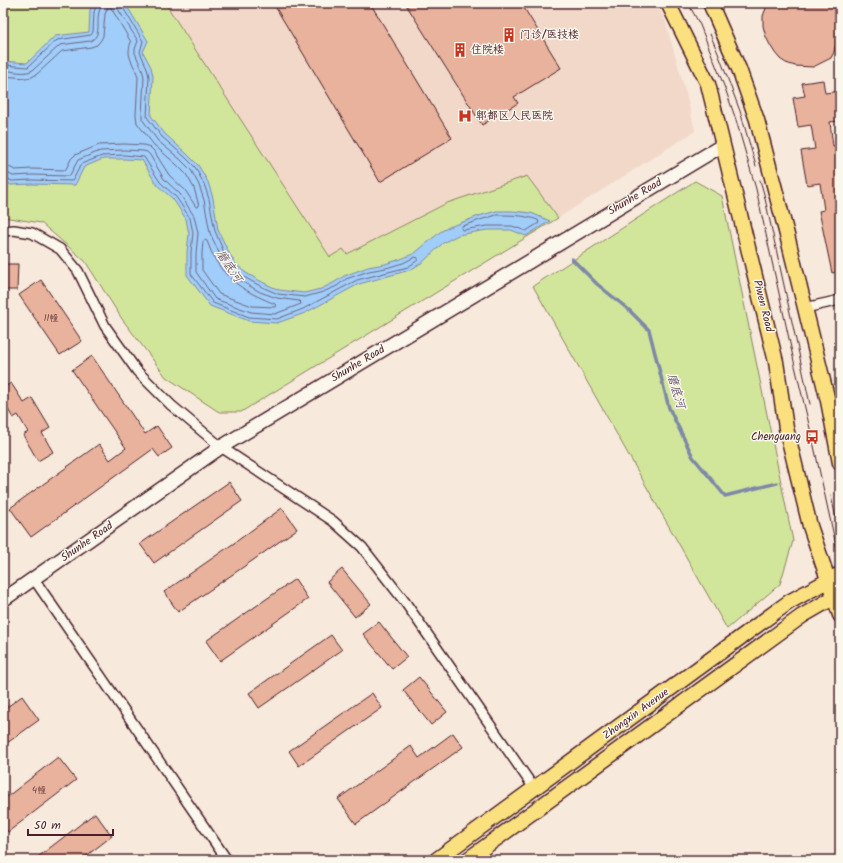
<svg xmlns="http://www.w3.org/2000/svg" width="843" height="863" viewBox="0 0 843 863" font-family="Kalam,'LXGW WenKai TC',sans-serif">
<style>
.built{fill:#f2d8c9}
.green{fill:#d1e69b;stroke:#8e8263}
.water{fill:#a0cdfa;stroke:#7e87a7}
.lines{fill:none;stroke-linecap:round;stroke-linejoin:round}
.shore{stroke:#6c657e;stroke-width:1}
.stream{stroke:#7e87a7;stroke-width:3.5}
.building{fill:#e8b29c;stroke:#4a1f2b}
.street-casing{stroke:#4a1f2b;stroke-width:12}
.secondary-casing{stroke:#4a1f2b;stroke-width:16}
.primary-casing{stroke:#4a1f2b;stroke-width:17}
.street{stroke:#fbf7ec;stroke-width:9}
.secondary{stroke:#fbf7ec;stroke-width:13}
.primary{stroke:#fbe080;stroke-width:14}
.tram{stroke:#4a1f2b;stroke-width:1}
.labels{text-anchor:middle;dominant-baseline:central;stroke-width:3;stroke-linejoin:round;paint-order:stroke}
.number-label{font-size:9px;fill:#724447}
.poi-label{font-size:11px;fill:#4a1f2b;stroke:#fbf7ec;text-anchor:start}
.street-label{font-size:11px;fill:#4a1f2b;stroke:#fbf7ec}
.water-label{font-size:12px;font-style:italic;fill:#645369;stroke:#fbf7ec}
</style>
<rect width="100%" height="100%" fill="#f7e9dc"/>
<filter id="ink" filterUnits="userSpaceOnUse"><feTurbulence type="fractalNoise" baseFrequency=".025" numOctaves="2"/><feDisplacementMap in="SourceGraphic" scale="8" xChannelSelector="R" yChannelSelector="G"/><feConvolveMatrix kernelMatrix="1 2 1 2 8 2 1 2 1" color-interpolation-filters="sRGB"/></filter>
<g filter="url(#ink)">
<!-- built -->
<polygon class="built" points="165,3 655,3 665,20 688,101 695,131 558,218 527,176 447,203 347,254 330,257"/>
<!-- green -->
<g class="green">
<polygon points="3,3 165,3 330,257 343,249 347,254 447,203 527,176 558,218 241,412 219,412 166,377 122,319 85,261 41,223 3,217"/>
<polygon points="695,181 722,196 793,541 780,584 727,629 533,286"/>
</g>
<!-- water -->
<polygon class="water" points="93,3 125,3 148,41 143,52 151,67 153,76 151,116 165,134 186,153 198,165 208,182 213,198 218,230 229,253 236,264 246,273 264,283 279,290 304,293 321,289 335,282 344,276 368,267 385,264 401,259 415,253 440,232 449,227 479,216 496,211 512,211 531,213 550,221 526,236 511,230 487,230 458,235 443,243 423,262 410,270 359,284 305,313 277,323 249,321 210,306 187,275 187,252 189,234 186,219 173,199 157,185 142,160 124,159 103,159 84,167 75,185 32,184 11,185 3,181 3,61 27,63 55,36 89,32 90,10"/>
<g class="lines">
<!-- shore -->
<g class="shore">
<polyline points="3,65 28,67 57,40 91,35 93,32 94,12 97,3"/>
<path d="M3,70C12,71 25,75 33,70L60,45L90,41C102,36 96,23 99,12C100,9 101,7 102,3"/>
<path d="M3,76L26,78L32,77L37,74L62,51L91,47L97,45L101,40L103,36L105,14L108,7L110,6L131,42C130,45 129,48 129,52C129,60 136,68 138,77L136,115L137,123L154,145L176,164L186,174L194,188L199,206L198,207H196L185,190L169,175L154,151L150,147L144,145L124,144L99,145L75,155L71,159L66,169L65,170L32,169L15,170L9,167H3"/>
<polyline points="3,173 7,173 13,176 32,175 69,176 70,175 78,160 100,151 124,150 143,151 147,152 150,155 164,179 180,194 194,216 198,233 196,253 196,272 215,299 251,312 275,314 301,304 301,303 299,301 277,298 260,292 241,281 230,270 221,257 210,233 204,200 199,185 191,170 180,159 158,141 142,119 142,115 144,77 142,69 135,53 135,49 138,41 118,9 117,3"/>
<polyline points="3,178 6,178 12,181 32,180 72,181 73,180 81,164 102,156 124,155 144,157 160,182 176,197 190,218 193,233 191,252 191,274 213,303 249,317 277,319 303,309 357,280 408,267 418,260 418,258 415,257 403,263 386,268 369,271 346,279 337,286 323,292 305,297 278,294 262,287 244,277 233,267 225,255 215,231 209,199 204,184 195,167 184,156 162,137 147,117 149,77 147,68 140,52 143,41 122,6 122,3"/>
<path d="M497,215C511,215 524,215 538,220L539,223L526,231L512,226H487L463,230L461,229L462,226L480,220Z"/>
<path d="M205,240L207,241C210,248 212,255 216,261C230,284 251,294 275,304L276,305L275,307L252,306L219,294L202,270V253L203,242Z"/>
</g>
<!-- stream -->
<polyline class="stream" points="572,259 597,284 629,310 649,330 669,408 693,457 725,496 777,483"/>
</g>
<!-- building -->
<g class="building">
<polygon points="273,3 370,3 452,138 380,182"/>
<polygon points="405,3 521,3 561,68 514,97 518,103 482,125"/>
<polygon points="768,3 840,3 840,25 834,52 831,58 813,67 795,66 786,63 780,59 775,53 770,45 766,37 763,26 763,16"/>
<polygon points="823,80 825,93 840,91 840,121 830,122 833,146 840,145 840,179 839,179 840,188 840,271 832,273 819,211 824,210 820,183 807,185 801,151 815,149 811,125 798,127 793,98 805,96 802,83"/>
<polygon points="3,264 18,264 17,290 3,290"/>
<polygon points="41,280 82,341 60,355 19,295"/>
<polygon points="92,356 145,434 157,426 172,448 159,457 153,449 31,537 10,508 99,444 110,460 126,448 72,370"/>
<polygon points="11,383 24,403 32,398 50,428 42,433 53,452 38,461 23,435 28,432 18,415 13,418 3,401 3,388"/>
<polygon points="229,482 242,501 154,563 140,544"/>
<polygon points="282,508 297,529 252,561 178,612 164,592 237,541"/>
<polygon points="342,569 371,604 355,617 327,582"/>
<polygon points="295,579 308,599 220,661 206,641"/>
<polygon points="379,622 407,657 392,669 363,634"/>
<polygon points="331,635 342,650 259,708 249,693"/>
<polygon points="419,677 447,712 431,725 403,690"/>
<polygon points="372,693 382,708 299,766 289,751"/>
<polygon points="22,696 39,720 3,746 3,710"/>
<polygon points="453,733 463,747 356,824 338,799 411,746 419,758"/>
<polygon points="58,757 76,780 8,832 3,826 3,800"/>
<polygon points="95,813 112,836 81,860 34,860"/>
</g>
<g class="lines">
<defs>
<g id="street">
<polyline points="3,231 14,230 32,233 60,249 78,271 105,326 137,371 171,405 221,447 333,521 362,547 405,602 534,788"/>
<polyline points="805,308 840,300"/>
<polyline points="34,579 227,860"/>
</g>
<polyline id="secondary" points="3,600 221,447 723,145"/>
<g id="primary">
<polyline points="668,3 708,84 776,362 786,428 810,526 840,615"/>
<polyline points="710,3 739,69 757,120 787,235 828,401 840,463"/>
<polyline points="436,860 789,602 840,574"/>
<polyline points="467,860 802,616 840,594"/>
</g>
</defs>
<!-- street casing -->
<use href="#street" class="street-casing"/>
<!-- secondary casing -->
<use href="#secondary" class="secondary-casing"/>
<!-- primary casing -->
<use href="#primary" class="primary-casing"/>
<!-- street -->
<use href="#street" class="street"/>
<!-- secondary -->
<use href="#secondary" class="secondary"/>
<!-- primary -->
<use href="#primary" class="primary"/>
<!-- tram -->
<g class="tram">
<polyline points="688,3 700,25 726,91 736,120 756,189 795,366 812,437 833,532 840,562"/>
<polyline points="710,34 718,53 740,111 756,166"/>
<polyline points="760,180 764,194 810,404"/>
<polyline points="831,496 840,535"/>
</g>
</g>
</g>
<!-- icons -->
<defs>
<symbol id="building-bare" viewBox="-9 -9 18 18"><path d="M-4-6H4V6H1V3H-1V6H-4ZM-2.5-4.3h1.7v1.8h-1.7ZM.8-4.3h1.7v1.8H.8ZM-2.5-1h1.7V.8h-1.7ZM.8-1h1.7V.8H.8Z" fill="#c8321e" stroke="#fbf7ec" stroke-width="2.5" paint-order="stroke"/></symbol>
<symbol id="hospital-bare" viewBox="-9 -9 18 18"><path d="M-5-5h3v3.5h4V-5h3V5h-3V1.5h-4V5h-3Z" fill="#c8321e" stroke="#fbf7ec" stroke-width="2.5" paint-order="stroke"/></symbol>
<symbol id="bus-bare" viewBox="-9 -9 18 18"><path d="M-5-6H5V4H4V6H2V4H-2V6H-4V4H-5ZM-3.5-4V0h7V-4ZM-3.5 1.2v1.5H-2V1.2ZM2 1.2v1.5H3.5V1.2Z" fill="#c8321e" stroke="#fbf7ec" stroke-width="2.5" paint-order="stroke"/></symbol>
</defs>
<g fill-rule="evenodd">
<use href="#building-bare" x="499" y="25" width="20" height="20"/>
<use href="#building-bare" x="450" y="40" width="20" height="20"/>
<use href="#hospital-bare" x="455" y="106" width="20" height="20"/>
<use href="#bus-bare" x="802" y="427" width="20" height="20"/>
</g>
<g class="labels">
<!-- number labels -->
<g class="number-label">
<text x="51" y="318">11幢</text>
<text x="39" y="790">4幢</text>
</g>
<!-- poi labels -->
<g class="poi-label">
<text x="520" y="35">门诊/医技楼</text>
<text x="471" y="50">住院楼</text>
<text x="476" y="116">郫都区人民医院</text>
<text x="801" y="437" text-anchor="end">Chenguang</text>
</g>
<!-- street labels -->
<g class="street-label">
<text transform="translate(635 197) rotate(-31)">Shunhe Road</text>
<text transform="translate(763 306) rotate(76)">Piwen Road</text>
<text transform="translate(358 364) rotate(-31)">Shunhe Road</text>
<text transform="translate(87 542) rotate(-35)">Shunhe Road</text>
<text transform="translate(636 714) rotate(-36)">Zhongxin Avenue</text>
</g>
<!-- water labels -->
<g class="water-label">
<text transform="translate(229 266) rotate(56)">磨底河</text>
<text transform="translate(676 391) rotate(73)">磨底河</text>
</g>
</g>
<!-- margin -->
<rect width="843" height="863" fill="none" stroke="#fbf7ec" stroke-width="16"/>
<rect x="8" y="8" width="827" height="847" fill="none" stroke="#4a1f2b" stroke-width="1.5" filter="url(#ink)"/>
<!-- scale -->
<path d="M28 829v6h85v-6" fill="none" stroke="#4a1f2b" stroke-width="2"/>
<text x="34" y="829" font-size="12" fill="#4a1f2b" stroke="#fbf7ec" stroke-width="3" paint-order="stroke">50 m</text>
</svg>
